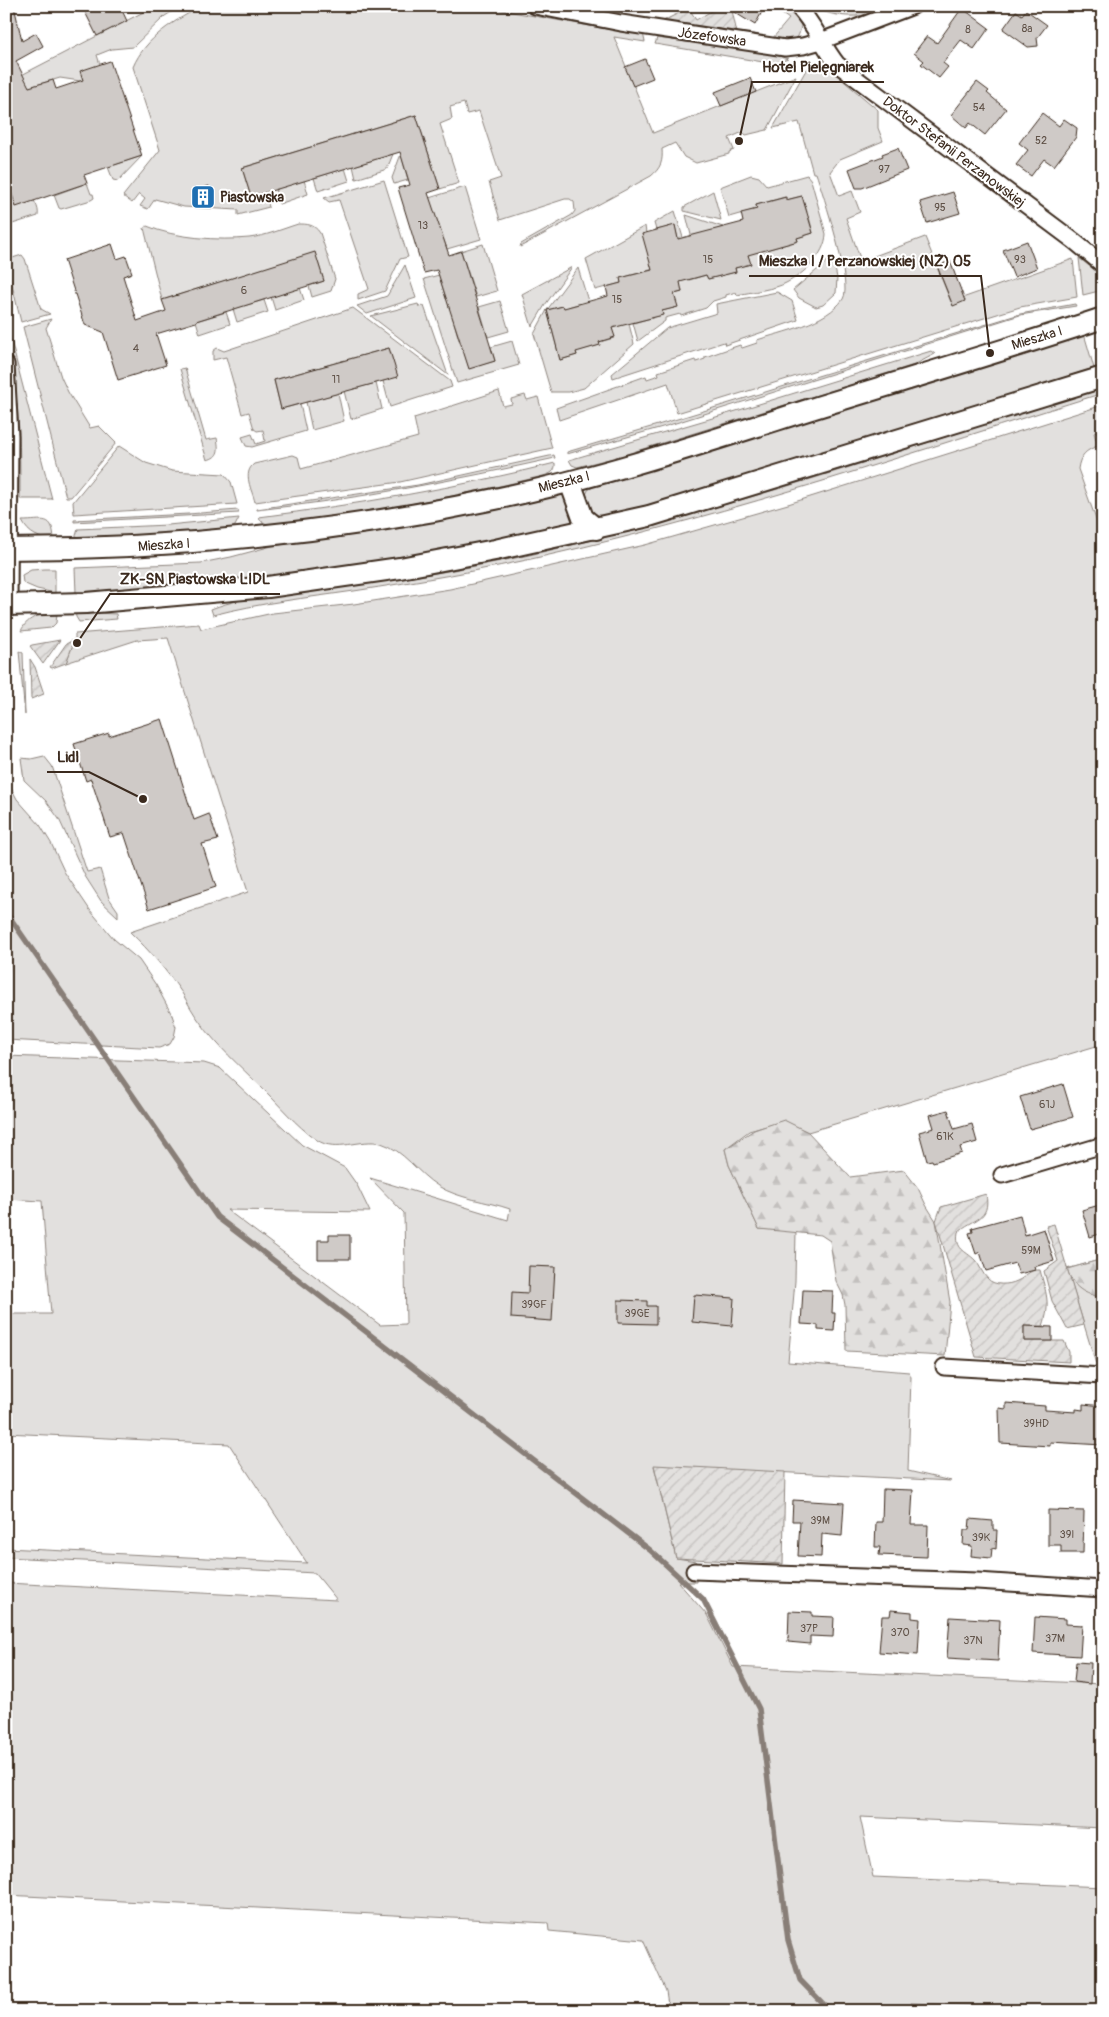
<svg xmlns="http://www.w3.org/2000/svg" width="1109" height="2017" viewBox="0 0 1109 2017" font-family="Pangolin,sans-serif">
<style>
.green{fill:#e2e0de;stroke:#8e857e}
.forest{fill:url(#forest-firs);stroke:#8e857e}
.garden{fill:url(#garden-furrows);stroke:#8e857e}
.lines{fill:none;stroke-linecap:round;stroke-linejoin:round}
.stream{stroke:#887e77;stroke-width:5.5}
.building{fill:#cfcac7;stroke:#3b2a1e}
.street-casing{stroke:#3b2a1e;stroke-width:19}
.secondary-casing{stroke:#3b2a1e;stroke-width:24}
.street{stroke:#fff;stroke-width:15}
.secondary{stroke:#fff;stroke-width:20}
.labels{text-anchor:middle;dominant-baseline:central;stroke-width:4;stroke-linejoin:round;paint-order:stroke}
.number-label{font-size:11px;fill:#605248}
.street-label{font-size:14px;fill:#3b2a1e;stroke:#fff}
.poi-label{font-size:14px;font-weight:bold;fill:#3b2a1e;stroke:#fff;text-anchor:start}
.leader{fill:none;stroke:#3b2a1e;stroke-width:2}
.callout-dot{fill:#3b2a1e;stroke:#fff;stroke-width:2}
.callout-label{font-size:15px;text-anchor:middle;font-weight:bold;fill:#3b2a1e;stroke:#fff;stroke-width:4;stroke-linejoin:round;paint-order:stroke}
</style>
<defs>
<pattern id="forest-firs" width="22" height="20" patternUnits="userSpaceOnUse" patternTransform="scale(1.25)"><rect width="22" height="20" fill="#e2e0de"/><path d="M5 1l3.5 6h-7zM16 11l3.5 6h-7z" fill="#c3c0be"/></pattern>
<pattern id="garden-furrows" width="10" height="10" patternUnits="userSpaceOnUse" patternTransform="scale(1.25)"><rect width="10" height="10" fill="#e2e0de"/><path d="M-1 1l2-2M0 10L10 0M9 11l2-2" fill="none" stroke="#c3c0be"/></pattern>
</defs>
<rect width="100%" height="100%" fill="#fff"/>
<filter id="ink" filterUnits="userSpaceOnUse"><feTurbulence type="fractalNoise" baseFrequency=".02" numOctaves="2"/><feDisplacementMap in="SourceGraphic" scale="10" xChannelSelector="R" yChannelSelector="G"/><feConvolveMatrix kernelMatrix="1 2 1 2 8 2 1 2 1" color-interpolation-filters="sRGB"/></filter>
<g filter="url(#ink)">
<!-- green -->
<g class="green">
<polygon points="155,6 181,6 165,16 133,47 112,49 97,55 103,74 80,81 60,78 6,94 6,83"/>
<path d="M203,6H479L612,30L643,33L645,42L614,37L653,133L796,76L767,130L746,135L743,132L729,138L734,150L729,152V154L696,163L684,157L675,143L662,149C663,161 661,168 651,176L520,247L521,244L572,215L575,211L574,202L570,199H565L500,220L489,182L501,178L479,111L467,114L464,103L450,107L452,119L440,124L459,183L440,189L416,115L242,168L251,196L265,192L269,207L238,215V210L184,207L155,199L148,209L140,206L145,199L139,194L132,203L123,196L160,150L133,67C145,38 176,19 203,6Z"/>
<path d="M771,6C790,6 794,7 801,26C798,46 788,42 772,39L789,19Z"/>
<path d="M812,6H862L868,11L878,7C874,10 872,13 868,14C852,19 825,15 812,6Z"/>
<polygon points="657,38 770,53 788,59 775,64 655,44"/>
<path d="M815,64L826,66L878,110V128L883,141L840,159L830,172L839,196L852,191L860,212L846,218L861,261L925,237L951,302L1073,259L1077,297L1020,307L677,413L668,383L559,420L556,408L646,376L647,379L659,375L658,372L695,360L696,362L705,359V357L740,345L742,348L757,343V340C782,332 827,323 843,299C853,284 823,194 816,173H813L799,122L773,128L806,70Z"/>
<polygon points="393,154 387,169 356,179 353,166"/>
<polygon points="401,154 408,180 394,184 392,178"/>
<polygon points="142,156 118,181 113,180 108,167"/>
<polygon points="345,168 349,181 318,191 314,178"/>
<path d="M6,175C17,185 41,199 38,216L6,226Z"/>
<path d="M751,175L759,177L767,186L807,175L811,180L826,234C825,255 804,274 786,283C776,289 750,292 737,295L736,292L726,295V297L713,301L706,308L681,316L680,314L665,318V321L638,341L633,323L662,315V311L677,307L674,294L682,292L677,274L687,271L689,280L706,275L708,279L735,272V268L750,264L745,242L769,249L798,241L797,238L813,233L809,217L802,219L807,212L802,196L786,200L785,197L756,205L757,209L729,217L720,187Z"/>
<polygon points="304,180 308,194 279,204 275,189"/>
<polygon points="384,180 408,257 400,259 385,291 358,300 358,294 369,289 339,200 329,202 324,198"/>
<polygon points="87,183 91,194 93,194 94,198 91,200 61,209 59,208 54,195"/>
<polygon points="465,187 481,239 447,249 429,198"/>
<polygon points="713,191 721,220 684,211 684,207"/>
<polygon points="675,211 684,241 679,243 675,226 656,230 654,223"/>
<polygon points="686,215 723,227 692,239"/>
<path d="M298,224C307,224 314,224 320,233L335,279L331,291L312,297L309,286L324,281L315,253L162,300L144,228L147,226C174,238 219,241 249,238C266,236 282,229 298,224Z"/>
<polygon points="645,226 646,233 642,234 667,269 650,270 621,278 621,283 595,290 586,259"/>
<polygon points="483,244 497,291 476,297 461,251"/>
<polygon points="22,255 25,259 41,309 50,314 21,322 6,260"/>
<polygon points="1079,258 1102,276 1103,290 1083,295"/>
<polygon points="829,260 834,263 837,278 836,293 823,305 816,307 799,298 793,290"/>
<polygon points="405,265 416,298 367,314 357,306 387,296"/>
<polygon points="572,267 545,305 532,327 522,294"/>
<polygon points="578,268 588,301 568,307 566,313 563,306 547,310 560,360 577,355 575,349 581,350 599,345 599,342 614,338 609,316 626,312 634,344 584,388 569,392 551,392 534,334 547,310"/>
<polygon points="439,275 446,299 450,298 452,315 459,340 463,339 465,355 469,368 495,361 491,347 512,341 519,365 457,383 424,279"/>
<polygon points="300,288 304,300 275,310 271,297"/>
<polygon points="777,292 792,301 798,320 725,345 724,342 613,378 612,374 667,328 717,313 716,304"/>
<polygon points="264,300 268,312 237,322 233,309"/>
<polygon points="500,301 509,331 488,337 479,307"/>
<polygon points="418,304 419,307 424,306 448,375 371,316"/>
<polygon points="1075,304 1076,306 1020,315 666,426 567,454 567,452 661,424 1020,314"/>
<polygon points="353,308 450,381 452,387 390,407 383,381 397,376 389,348 274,380 281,409 300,404 306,431 252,447 246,446 242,437 252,434 256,444 265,441 263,430 257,431 254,429 249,412 242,414 226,357 213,360 213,351 217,348 224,351"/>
<polygon points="226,312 230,324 200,334 196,321"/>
<polygon points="51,319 46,328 61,377 68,392 90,428 99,426 116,443 71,497 66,497 23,327"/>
<path d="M6,321L52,499H20C20,464 20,429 16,394C13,370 6,346 6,321Z"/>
<polygon points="1084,334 1094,368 789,464 668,500 601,516 591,512 585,497 588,490 593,487"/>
<polygon points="931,351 935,354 914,365 617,457 577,467 572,465 569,460 733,412"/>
<path d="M185,368L206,440L217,438C219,449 220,457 207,460L180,369Z"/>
<polygon points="376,383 382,409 351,419 344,391"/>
<path d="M1101,388L1103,393C919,450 737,513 549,555C484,570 419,581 354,591C306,598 259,603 213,615L211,609C249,594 298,593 338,588C402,579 466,569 529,555C723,512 912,446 1101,388Z"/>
<path d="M499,391L503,406L512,404L511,399L525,395L527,400L538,397L552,448L400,482L255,502C252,490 242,473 254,464L293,455L298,457L301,469L418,437L414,418Z"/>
<polygon points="338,393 344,421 312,430 306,402"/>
<path d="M1103,405V430L1094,433L1098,446C1086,450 1080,455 1078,469L1103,539V1044L808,1132L784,1121L749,1131L725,1149L729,1165L759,1229L796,1231L795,1281L788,1362L909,1372L911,1377L908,1471L951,1481L654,1466L676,1558L696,1561V1582H678L707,1615L733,1667L1103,1684V1828L860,1817L873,1877L1103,1887V2011L911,2003L914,2011H669L666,1991L643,1940L549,1931L548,1923L6,1895V1583L337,1600L315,1573L6,1557V1548L307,1563L229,1444L6,1433V1314H51L42,1201L6,1199V1056L204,1063L220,1068L302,1145L345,1168L357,1185L370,1212L227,1210L380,1325L406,1324L404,1213L370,1178L508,1220L510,1209C487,1201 459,1199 438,1186C418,1174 404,1150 381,1143C361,1138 336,1153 317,1140C295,1125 279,1104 260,1086C239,1065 217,1046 200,1022C193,1013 188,1003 182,993C167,971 150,951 130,932L248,892L168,638L137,640L66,663L75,639V634L199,624L201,629L273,613L354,604L450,589L645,545L788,504Z"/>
<polygon points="119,446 146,463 172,471 224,474 231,482 237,504 74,514 73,502"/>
<path d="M554,455L555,458C456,480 358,499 257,510V509L418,485Z"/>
<path d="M555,463C556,472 550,474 543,476C452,498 361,514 269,525L261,521L259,517C359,504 457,488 555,463Z"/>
<path d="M561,494L565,496L574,523C451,551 326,573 200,585C159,588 117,590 76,593L75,568L201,563L231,557L272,546L403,528Z"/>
<polygon points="238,510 239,513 74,522 74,520 188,514"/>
<polygon points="239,518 235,526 226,530 75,539 78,529 168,525"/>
<path d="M22,521C43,521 53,514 54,540C39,538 29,535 22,521Z"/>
<polygon points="45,569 55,569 55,593 37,589 23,583 22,575 31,570"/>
<polygon points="75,612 116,614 117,619 79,622 76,617"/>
<path d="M57,613L56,623L51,628L21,631C28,616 41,614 57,613Z"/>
<polygon points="19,651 23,653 25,715"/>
<polygon points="6,751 9,753 7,780 17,799 40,825 51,843 65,873 90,910 114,939 139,960 156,985 172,1015 176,1027 174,1037 170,1044 159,1048 6,1040"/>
<polygon points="44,756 52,766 87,872 100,869 109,898 118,911 118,917 101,901 85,876 59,819 46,801 24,780 21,758 31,759"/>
<polygon points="1103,1259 1103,1364 1096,1364 1067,1269"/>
</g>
<!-- forest -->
<g class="forest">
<path d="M6,943C14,955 9,971 6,984Z"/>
<polygon points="784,1120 808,1132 850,1177 904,1170 918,1188 926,1205 936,1221 950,1302 945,1356 846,1351 845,1305 843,1295 836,1281 830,1241 821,1235 759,1229 729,1165 725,1149 754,1130"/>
<path d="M1103,1259V1298C1084,1294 1073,1288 1067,1269Z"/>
</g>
<!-- garden -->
<g class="garden">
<polygon points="720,6 731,6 737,33 663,21 689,8 696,20"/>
<polygon points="75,639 66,663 52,668 50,667 66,644"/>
<polygon points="60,640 43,664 30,646 32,645"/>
<polygon points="30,659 35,667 44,694 31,699"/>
<path d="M986,1194C991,1221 973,1218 958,1232C955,1250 965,1250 975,1260C980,1265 982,1274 988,1279C994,1286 1009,1285 1017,1281C1027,1277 1028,1269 1040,1270C1046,1293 1051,1303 1043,1326H1024V1341H1064L1069,1352V1362L976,1357L936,1221L941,1207Z"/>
<polygon points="1054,1224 1084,1325 1067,1329 1052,1301 1044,1271 1058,1261 1046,1226"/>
<polygon points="654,1465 785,1472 783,1564 676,1558"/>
</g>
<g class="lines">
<!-- stream -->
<polyline class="stream" points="6,912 217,1217 650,1550 703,1599 759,1709 788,1940 800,1980 830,2011"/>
</g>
<!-- building -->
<g class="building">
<polygon points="6,6 14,6 22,41 36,33 43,46 16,61 29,87 53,80 56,89 83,80 80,71 110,61 142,156 84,175 87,183 16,207 6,175"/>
<polygon points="82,6 120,6 127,21 97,36"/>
<polygon points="724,6 765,6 755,25"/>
<polygon points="962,8 989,28 974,49 961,40 943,63 948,67 939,78 921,64 924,61 914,53 927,36 937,43"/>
<polygon points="1026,10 1047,25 1037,38 1038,46 1028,47 1003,29 1016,11 1022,15"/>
<polygon points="645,59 653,78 633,86 625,67"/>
<polygon points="750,78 756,92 721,106 715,92"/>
<polygon points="977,82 989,91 987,93 1006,109 985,135 970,123 966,128 951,115"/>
<polygon points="1042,113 1059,126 1064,119 1077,128 1076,137 1054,166 1044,159 1031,176 1016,165 1028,150 1019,143"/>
<polygon points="416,115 440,189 428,193 449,255 461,251 495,361 469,369 437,270 424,273 398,188 410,185 400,152 251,197 242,168"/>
<polygon points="898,148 907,170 862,188 856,188 849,169 883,156 882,154"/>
<polygon points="209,186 213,202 196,207 192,191"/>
<polygon points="953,192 960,213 927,223 920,202"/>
<polygon points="802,196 813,233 797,238 798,241 748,255 751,264 735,268 736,272 708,279 706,275 680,282 682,292 674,294 678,307 662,311 663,315 612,328 615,337 599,342 600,345 576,352 577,355 560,360 547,310 563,306 564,308 608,296 606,287 621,283 620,278 652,270 642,234 675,225 678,239 743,222 741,213 757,209 756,205 786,197 786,200"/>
<polygon points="1027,241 1037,268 1014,277 1003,250"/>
<polygon points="112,244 117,259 126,256 132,273 123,276 137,321 166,311 162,300 315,252 324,281 196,321 196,322 156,334 166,365 118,380 103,332 85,325 64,260"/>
<polygon points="950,261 965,301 953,306 937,266"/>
<polygon points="389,348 398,377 281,409 274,380"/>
<polygon points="162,719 194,820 209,814 218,840 202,844 216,887 149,909 124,833 110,837 91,779 86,781 74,744 109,733 109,736"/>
<polygon points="1063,1084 1073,1117 1030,1129 1020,1097"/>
<polygon points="948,1110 954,1129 972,1124 977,1142 960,1147 962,1153 933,1162 932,1160 927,1161 919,1132 934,1128 930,1115"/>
<polygon points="1103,1204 1103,1233 1090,1237 1082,1210"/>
<polygon points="1020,1215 1025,1235 1044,1229 1054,1261 1034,1267 1035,1270 1019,1274 1015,1263 986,1271 980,1252 976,1254 969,1233 973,1232 972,1228"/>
<polygon points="329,1235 350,1235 350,1259 318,1259 318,1240 329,1240"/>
<polygon points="529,1266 555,1267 552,1321 511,1318 512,1292 528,1293"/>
<polygon points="803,1290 833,1291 832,1313 835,1313 834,1331 818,1330 818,1325 801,1324"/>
<polygon points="694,1295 734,1298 732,1326 692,1322"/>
<polygon points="618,1300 647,1301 647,1306 656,1306 656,1324 618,1323"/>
<polygon points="1024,1326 1052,1327 1052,1341 1024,1341"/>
<polygon points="1006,1403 1045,1406 1045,1410 1076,1412 1076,1409 1083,1410 1083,1404 1103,1406 1103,1445 1050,1442 1050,1446 1000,1443 999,1408 1006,1409"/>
<polygon points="883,1489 913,1490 911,1525 928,1525 927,1557 879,1555 880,1547 875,1547 876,1522 882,1522"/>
<polygon points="793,1500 844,1503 842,1536 822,1534 821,1557 798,1556 800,1521 792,1521"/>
<polygon points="1048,1510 1084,1511 1083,1553 1061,1553 1061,1545 1048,1545"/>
<polygon points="970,1519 993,1521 993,1530 997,1530 996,1549 992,1548 991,1558 971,1556 972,1546 963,1545 964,1530 969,1530"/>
<polygon points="891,1610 912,1612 912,1618 920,1619 918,1655 879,1652 882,1616 890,1616"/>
<polygon points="789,1611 812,1612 812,1616 834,1617 833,1637 810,1636 810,1644 788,1642"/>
<polygon points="950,1617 1000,1620 998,1661 947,1658"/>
<polygon points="1035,1617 1066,1619 1066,1624 1082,1625 1080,1656 1033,1653"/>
<polygon points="1076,1662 1091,1663 1090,1684 1074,1682"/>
</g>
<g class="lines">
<defs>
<g id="street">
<polyline points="535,6 621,23 785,48 803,46 821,41 913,6"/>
<path d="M797,6C814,23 822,45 837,64L1074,241L1103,265"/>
<polyline points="6,364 10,436 9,605"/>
<polyline points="1002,1175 1103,1145"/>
<polyline points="944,1367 1103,1376"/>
<polyline points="694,1571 977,1581 1103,1589"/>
</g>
<g id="secondary">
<polyline points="570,482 583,518 596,529"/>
<path d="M6,549C171,549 334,533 495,499C602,477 707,442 811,409C908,379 1006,350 1103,318"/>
<polyline points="6,605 86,603 268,587 400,568 495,550 649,516 1103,377"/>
</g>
</defs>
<!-- street casing -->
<use href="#street" class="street-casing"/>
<!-- secondary casing -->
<use href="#secondary" class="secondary-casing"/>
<!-- street -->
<use href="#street" class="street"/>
<!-- secondary -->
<use href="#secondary" class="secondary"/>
</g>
</g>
<!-- icons -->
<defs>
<symbol id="building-square" viewBox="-11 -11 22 22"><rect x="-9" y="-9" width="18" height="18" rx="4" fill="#1f6fb2" stroke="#fff"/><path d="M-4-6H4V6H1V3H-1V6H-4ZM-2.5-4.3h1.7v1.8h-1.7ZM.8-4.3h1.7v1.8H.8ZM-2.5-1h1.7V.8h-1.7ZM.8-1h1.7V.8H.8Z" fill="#fff"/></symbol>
</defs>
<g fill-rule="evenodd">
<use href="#building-square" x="189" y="183" width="28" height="28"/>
</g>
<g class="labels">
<!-- number labels -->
<g class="number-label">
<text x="1027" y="28">8a</text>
<text x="968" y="29">8</text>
<text x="979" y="107">54</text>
<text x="1041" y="140">52</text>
<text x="884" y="169">97</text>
<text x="940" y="207">95</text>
<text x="423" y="225">13</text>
<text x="708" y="259">15</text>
<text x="1020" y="259">93</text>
<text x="244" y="290">6</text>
<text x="617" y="299">15</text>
<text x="136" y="348">4</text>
<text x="336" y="379">11</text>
<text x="1047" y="1104">61J</text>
<text x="945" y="1136">61K</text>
<text x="1031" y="1250">59M</text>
<text x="534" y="1304">39GF</text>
<text x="637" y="1313">39GE</text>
<text x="1036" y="1423">39HD</text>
<text x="820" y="1520">39M</text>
<text x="1067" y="1534">39I</text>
<text x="981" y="1537">39K</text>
<text x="809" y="1628">37P</text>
<text x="900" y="1632">37O</text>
<text x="1055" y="1638">37M</text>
<text x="973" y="1640">37N</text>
</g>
<!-- street labels -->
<g class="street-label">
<text transform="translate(712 37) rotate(8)">Józefowska</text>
<text transform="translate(954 152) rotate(37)">Doktor Stefanii Perzanowskiej</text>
<text transform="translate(1037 338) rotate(-17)">Mieszka I</text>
<text transform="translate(564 482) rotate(-14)">Mieszka I</text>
<text transform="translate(164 545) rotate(-4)">Mieszka I</text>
</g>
<!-- poi labels -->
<g class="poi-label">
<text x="220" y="197">Piastowska</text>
</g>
</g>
<!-- callouts -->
<path class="leader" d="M739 141L752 82H884M990 353L981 276H749M77 643L110 594H280M143 799L89 772H47"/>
<g class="callout-dot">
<circle cx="739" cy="141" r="5"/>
<circle cx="990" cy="353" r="5"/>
<circle cx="77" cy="643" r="5"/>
<circle cx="143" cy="799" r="5"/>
</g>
<g class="callout-label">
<text x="818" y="72">Hotel Pielęgniarek</text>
<text x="865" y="266">Mieszka I / Perzanowskiej (NŻ) 05</text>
<text x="195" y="584">ZK-SN Piastowska LIDL</text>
<text x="68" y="762">Lidl</text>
</g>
<!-- margin -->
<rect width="1109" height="2017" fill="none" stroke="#fff" stroke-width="25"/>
<rect x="12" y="12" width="1084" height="1992" fill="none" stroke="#3b2a1e" stroke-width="2" filter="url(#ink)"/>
</svg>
